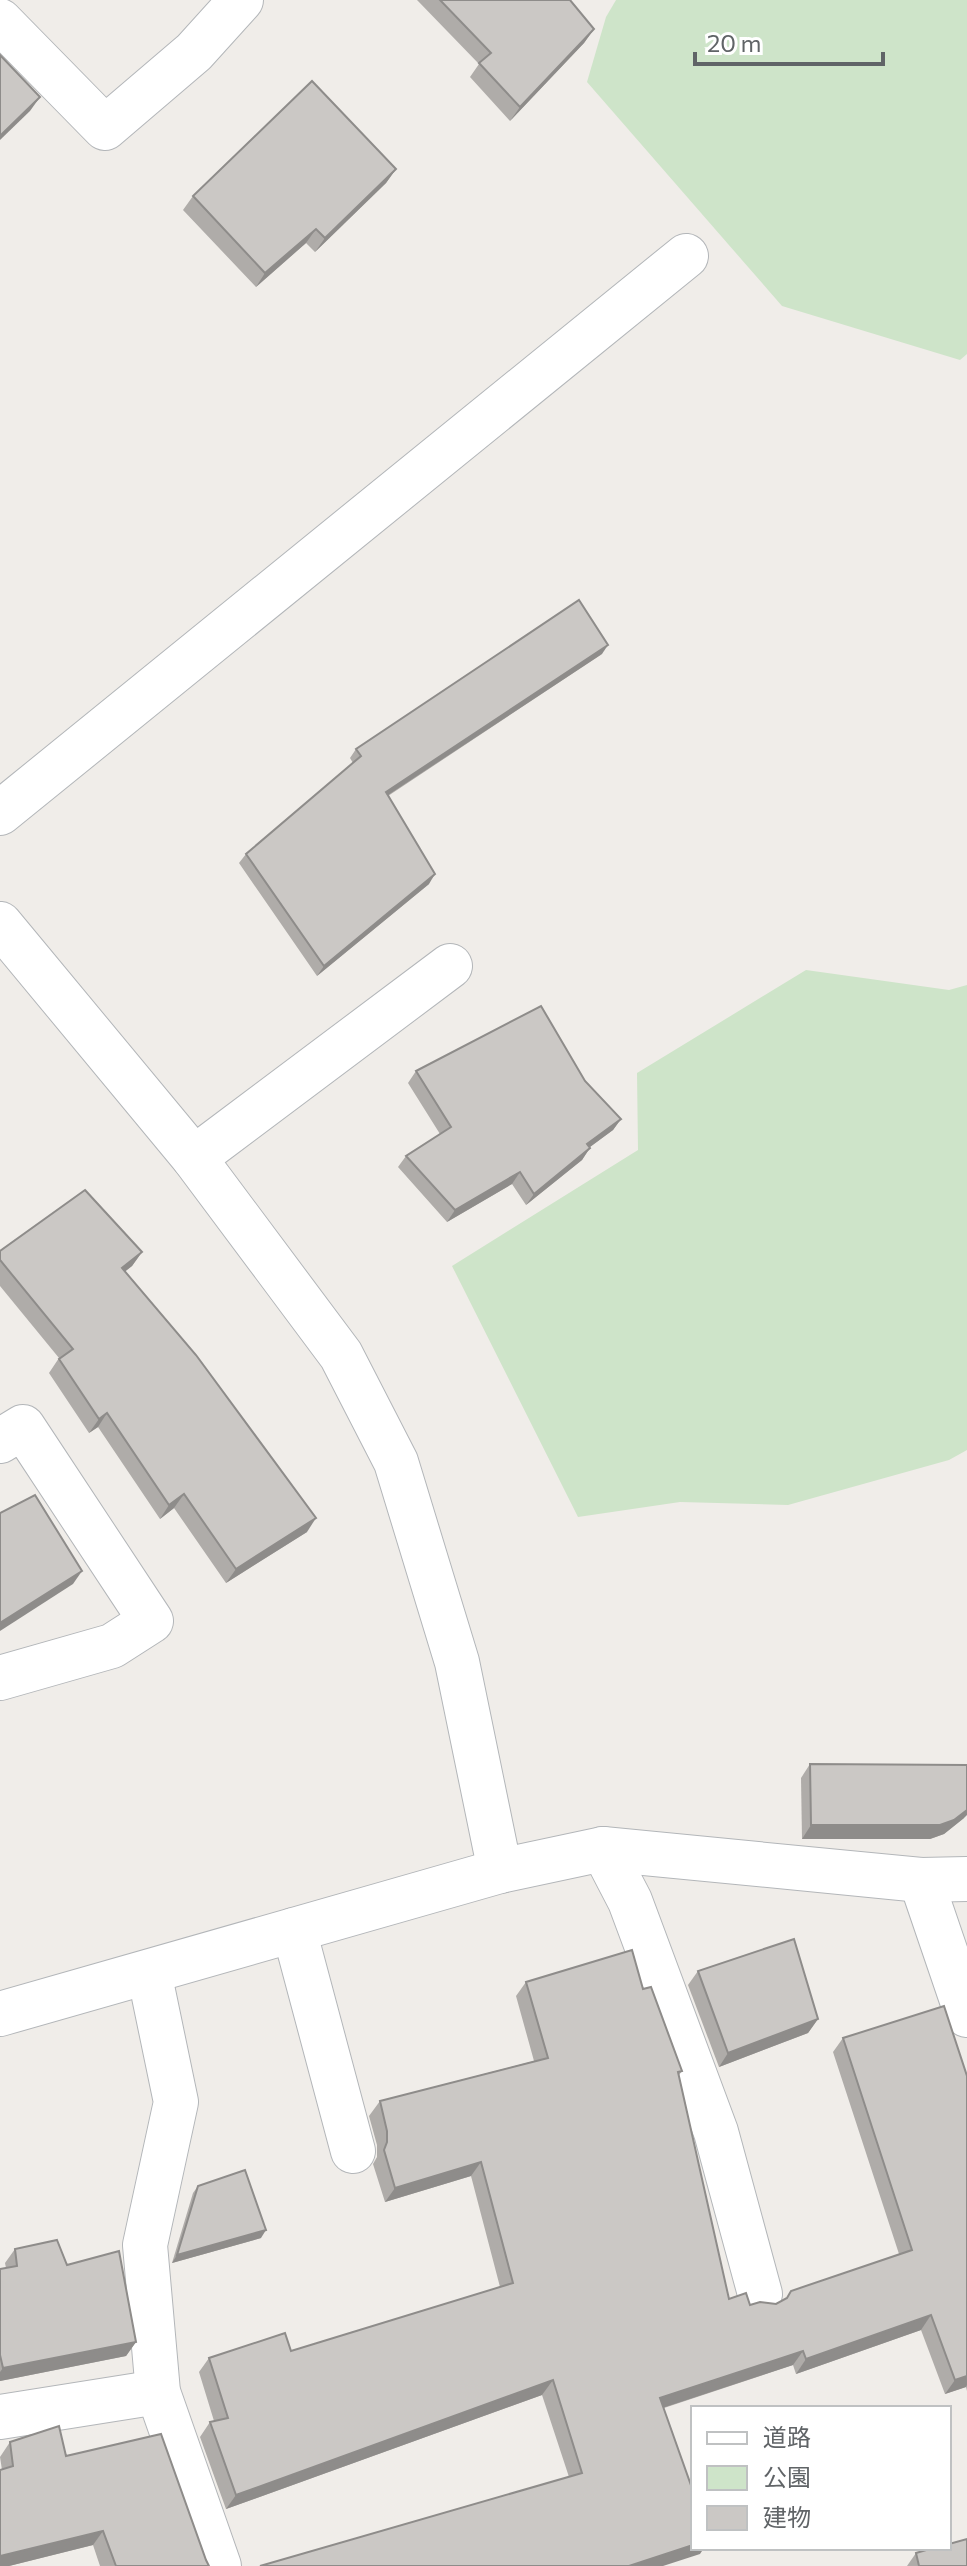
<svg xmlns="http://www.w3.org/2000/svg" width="967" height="2566" viewBox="0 0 967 2566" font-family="Commissioner,'Noto Sans JP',sans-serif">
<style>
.green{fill:#cee4c9}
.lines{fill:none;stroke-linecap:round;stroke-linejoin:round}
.street-casing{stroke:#b3b6b9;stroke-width:46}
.street{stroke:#fff;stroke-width:44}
.wall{fill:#afaca9}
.shaded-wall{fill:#8e8c8a}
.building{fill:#cbc8c5;stroke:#8e8c8a;stroke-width:2}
</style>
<rect width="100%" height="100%" fill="#f0ede9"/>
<!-- green -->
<g class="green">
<polygon points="616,0 967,0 967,354 960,360 782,306 587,82 606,17"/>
<polygon points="806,970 949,990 967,985 967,1450 949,1460 788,1505 680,1502 578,1517 452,1266 638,1150 637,1073"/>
</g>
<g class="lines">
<defs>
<g id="street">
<polyline points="0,21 105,128 194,52 241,0"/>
<polyline points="0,813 686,256"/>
<polyline points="0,924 194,1158 341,1355 396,1462 457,1662 500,1871"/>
<polyline points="194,1158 450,966"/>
<polyline points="0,1441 23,1427 151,1621 112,1646 0,1678"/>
<polyline points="603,1849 630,1901 716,2132 760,2294"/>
<polyline points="921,1880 967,2015"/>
<polyline points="294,1930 353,2151"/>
<polyline points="149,1972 176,2102 145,2245 158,2392 219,2566"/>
<polyline points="0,2014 500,1871 603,1849 921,1880 967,1879"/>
<polyline points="0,2417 158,2392"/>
</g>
</defs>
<!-- street casing -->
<use href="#street" class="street-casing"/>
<!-- street -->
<use href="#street" class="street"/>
</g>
<!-- wall -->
<g class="wall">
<polygon points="417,0 570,0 594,29 584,43 510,121 470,77 479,64"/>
<polygon points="396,169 386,183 315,252 306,243 256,287 183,210 193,196"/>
<polygon points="602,654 388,796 429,884 317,976 239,863 246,854 353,763 350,758 356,749"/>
<polygon points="416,1071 585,1081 621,1119 613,1130 590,1147 582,1160 526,1205 512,1184 447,1222 398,1167 406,1156 440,1134 408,1083"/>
<polygon points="0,1251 142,1252 132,1266 125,1271 307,1532 226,1583 174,1508 160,1519 98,1427 89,1433 49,1373 59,1358 0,1286"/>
<polygon points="810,1764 964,1818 944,1834 930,1839 802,1839 801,1778"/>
<polygon points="698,1971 818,2019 808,2033 719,2067 688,1985"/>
<polygon points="526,1982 643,1989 682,2071 679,2075 729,2299 750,2305 776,2304 899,2254 833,2052 843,2038 967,2076 967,2391 966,2387 945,2394 921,2330 796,2374 793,2365 664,2408 700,2554 569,2477 542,2395 226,2509 200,2437 210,2422 214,2421 199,2372 209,2358 291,2351 500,2287 471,2176 385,2202 373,2164 377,2157 377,2145 369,2116 380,2101 534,2061 516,1996"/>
<polygon points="198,2186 261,2238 172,2263 193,2193"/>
<polygon points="15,2249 67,2265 136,2342 126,2356 0,2381 0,2269 6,2268 5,2263"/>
<polygon points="10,2442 66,2456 206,2560 209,2566 100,2566 93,2545 9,2566 0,2566 2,2470 0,2457"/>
<polygon points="916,2553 967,2566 907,2566"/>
</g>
<!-- shaded-wall -->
<g class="shaded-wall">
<polygon points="594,29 584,43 510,121 520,107"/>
<polygon points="40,97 30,111 0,140 0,136"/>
<polygon points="396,169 386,183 315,252 325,238"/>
<polygon points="316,229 306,243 256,287 265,273"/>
<polygon points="608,645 602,654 379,801 386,792"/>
<polygon points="435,874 429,884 317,976 324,966"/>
<polygon points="621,1119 613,1130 579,1155 587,1144"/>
<polygon points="590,1148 582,1160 526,1205 534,1194"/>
<polygon points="520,1172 512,1184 447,1222 455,1210"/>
<polygon points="142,1252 132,1266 112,1282 122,1268"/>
<polygon points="107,1413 98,1427 89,1433 99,1419"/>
<polygon points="184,1494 174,1508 160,1519 169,1505"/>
<polygon points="316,1518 307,1532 226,1583 236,1569"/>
<polygon points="82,1571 73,1584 0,1631 0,1623"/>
<polygon points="967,1810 967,1815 964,1818 944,1834 930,1839 802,1839 811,1825"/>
<polygon points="818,2019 808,2033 719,2067 728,2053"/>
<polygon points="481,2162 471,2176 385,2202 395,2188"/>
<polygon points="266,2230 261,2238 172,2263 177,2255"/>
<polygon points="931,2315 921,2330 796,2374 806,2359"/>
<polygon points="136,2342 126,2356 0,2381 0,2372 3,2368"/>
<polygon points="803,2351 793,2365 650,2412 660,2398"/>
<polygon points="967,2376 967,2385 966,2387 945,2394 955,2380"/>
<polygon points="553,2380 542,2395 226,2509 236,2495"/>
<polygon points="103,2531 93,2545 9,2566 0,2566 0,2556"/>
<polygon points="693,2545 693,2548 704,2548 700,2554 663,2566 629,2566"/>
</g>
<!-- building -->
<g class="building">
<polygon points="440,0 570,0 594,29 520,107 479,63 491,53"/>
<polygon points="0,55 40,97 0,136"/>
<polygon points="312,81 396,169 325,238 316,229 265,273 193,196"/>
<polygon points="579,600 608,645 386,792 435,874 324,966 246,854 361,756 356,749"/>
<polygon points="541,1006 585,1081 621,1119 587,1144 590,1148 534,1194 520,1172 455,1210 406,1156 451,1127 416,1071"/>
<polygon points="85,1190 142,1252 122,1268 196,1355 316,1518 236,1569 184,1494 169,1505 107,1413 99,1419 59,1359 73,1349 0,1260 0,1251"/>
<polygon points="35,1495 82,1571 0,1623 0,1513"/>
<polygon points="810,1764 967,1765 967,1810 954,1820 940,1825 811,1825"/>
<polygon points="794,1939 818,2019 728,2053 698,1971"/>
<polygon points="632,1950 643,1989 651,1987 682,2071 678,2072 729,2299 746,2293 750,2305 760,2302 776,2304 787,2298 791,2291 912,2250 843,2038 944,2006 967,2076 967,2376 955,2380 931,2315 806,2359 803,2351 660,2398 693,2491 693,2545 629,2566 260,2566 582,2473 553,2380 236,2495 210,2422 228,2418 209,2358 285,2333 291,2351 513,2283 481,2162 395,2188 384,2150 387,2142 387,2131 380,2101 548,2058 526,1982"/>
<polygon points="245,2170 266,2230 177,2255 198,2186"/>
<polygon points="57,2240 67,2265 119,2251 136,2342 3,2368 0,2355 0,2269 17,2266 15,2249"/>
<polygon points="59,2426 66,2456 161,2434 206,2560 209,2566 116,2566 103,2531 0,2556 0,2470 13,2466 10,2442"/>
<polygon points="967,2539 967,2566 919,2566 916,2553 933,2548 949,2548 949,2544"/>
</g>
<!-- legend -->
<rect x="691" y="2406" width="260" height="144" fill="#ffffff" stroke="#bfc1c2" stroke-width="2"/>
<rect x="707" y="2432" width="40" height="12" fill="#ffffff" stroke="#bfc1c2" stroke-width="2"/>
<text x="763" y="2446" font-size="24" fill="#606467">道路</text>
<rect x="707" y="2466" width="40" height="24" fill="#cee4c9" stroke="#bfc1c2" stroke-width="2"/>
<text x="763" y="2486" font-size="24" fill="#606467">公園</text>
<rect x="707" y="2506" width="40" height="24" fill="#cbc8c5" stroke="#bfc1c2" stroke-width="2"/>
<text x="763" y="2526" font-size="24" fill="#606467">建物</text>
<!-- scale -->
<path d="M695 52v12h188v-12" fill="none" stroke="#606467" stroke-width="4"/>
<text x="707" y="52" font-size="24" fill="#606467" stroke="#ffffff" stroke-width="6" paint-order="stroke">20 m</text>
</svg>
